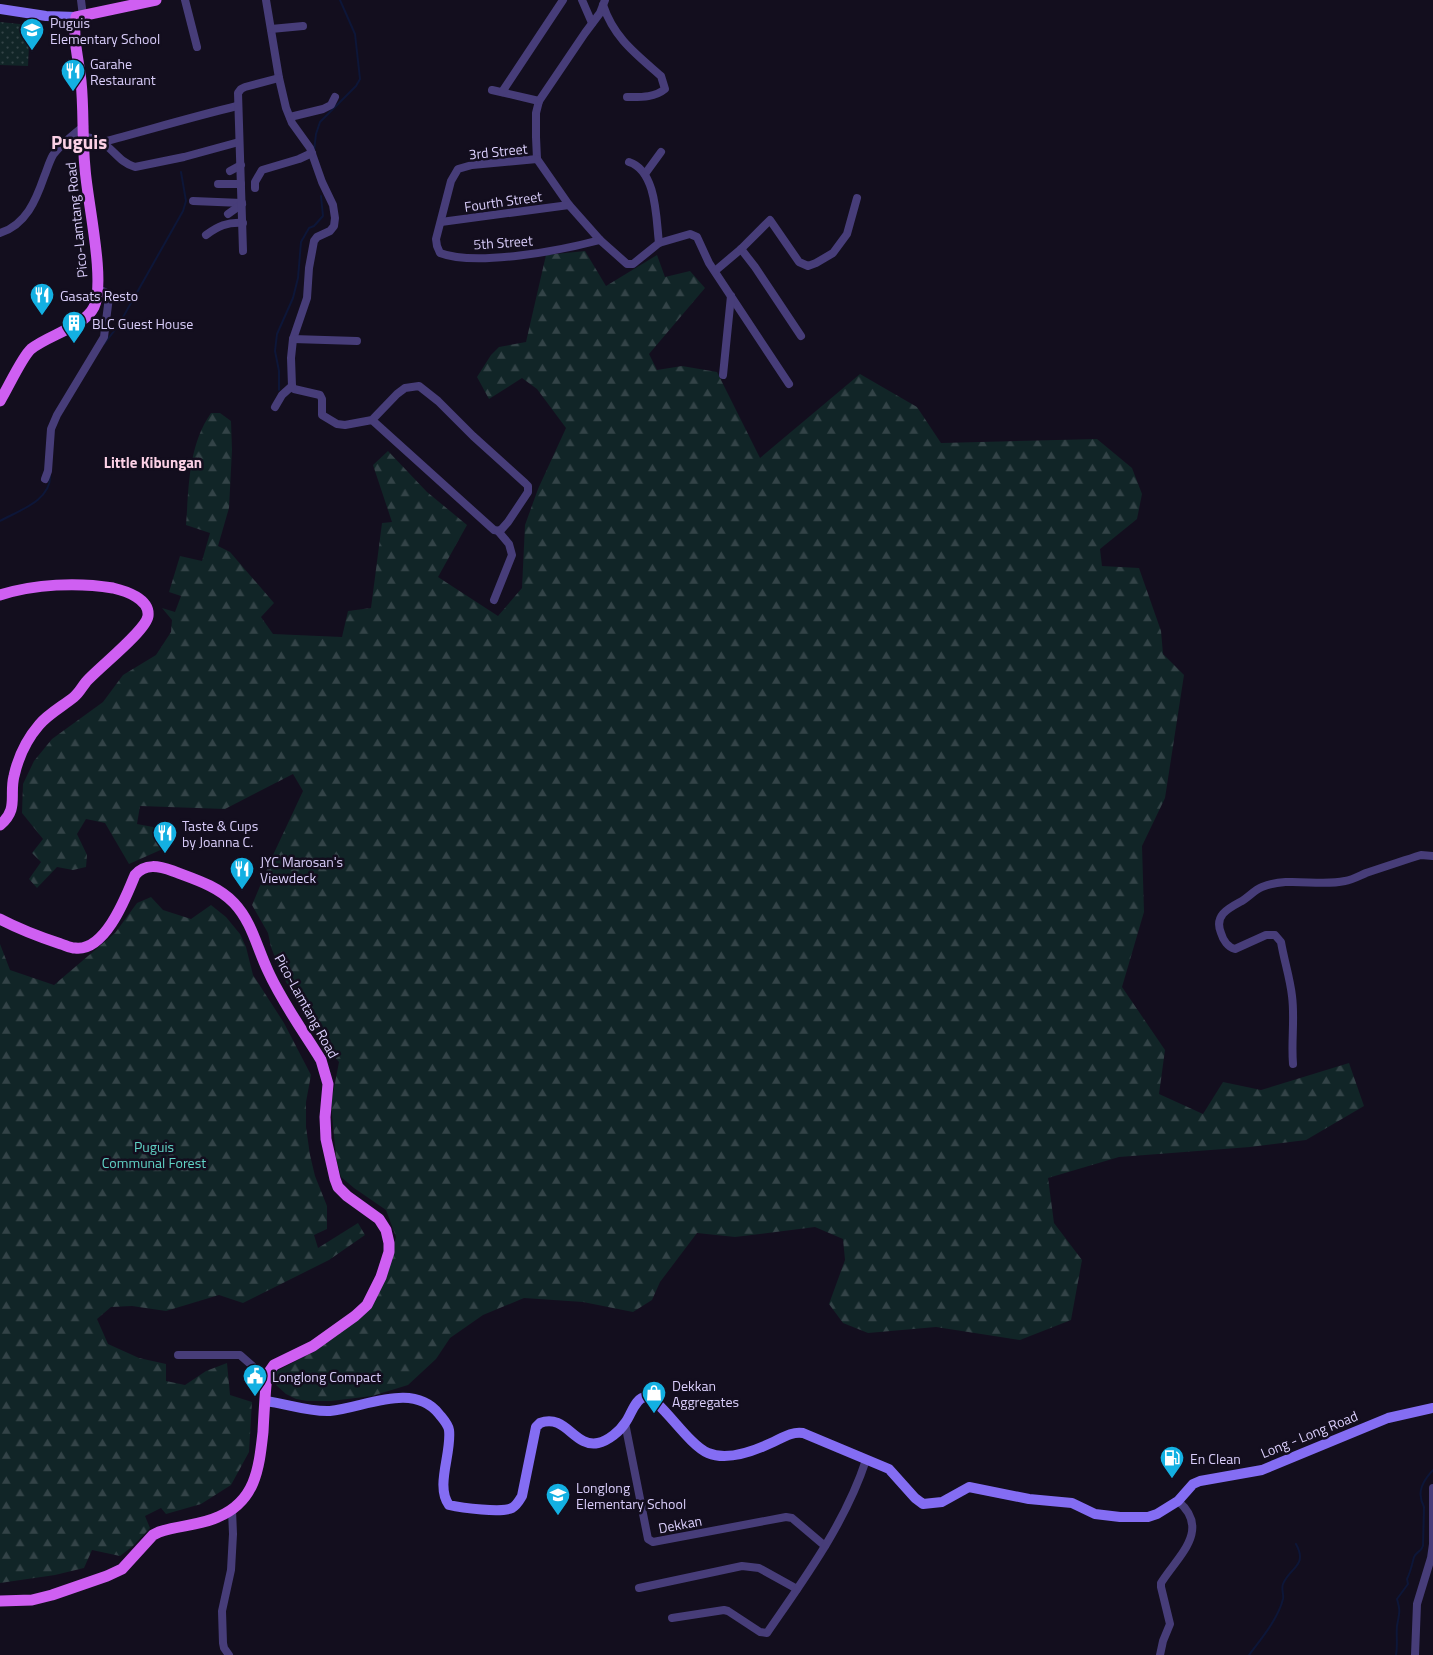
<svg xmlns="http://www.w3.org/2000/svg" width="1433" height="1655" viewBox="0 0 1433 1655" font-family="'Titillium Web',sans-serif">
<style>
.grass{fill:url(#grass-dots)}
.forest{fill:url(#forest-firs)}
.lines{fill:none;stroke-linecap:round;stroke-linejoin:round}
.stream{stroke:#0d1638;stroke-width:2}
.minor{stroke:#473d79;stroke-width:8}
.secondary{stroke:#846df3;stroke-width:10}
.primary{stroke:#cf5ff2;stroke-width:11}
.labels{text-anchor:middle;dominant-baseline:central;stroke-width:5;stroke-linejoin:round;paint-order:stroke}
.poi-label{font-size:14px;fill:#dacefb;stroke:#130e1e;text-anchor:start}
.street-label{font-size:14px;fill:#dacefb;stroke:#130e1e}
.park-label{font-size:14px;fill:#61d4c7;stroke:#130e1e}
.neighbourhood-label{font-size:15px;font-weight:bold;fill:#fbd0e5;stroke:#130e1e}
.district-label{font-size:19px;font-weight:bold;fill:#fbd0e5;stroke:#130e1e}
</style>
<defs>
<pattern id="grass-dots" width="8" height="8" patternUnits="userSpaceOnUse" patternTransform="scale(1.25)"><rect width="8" height="8" fill="#112527"/><path d="M2 2h.1M6 6h.1" fill="none" stroke="#334347" stroke-width="1.8" stroke-linecap="round"/></pattern>
<pattern id="forest-firs" width="22" height="20" patternUnits="userSpaceOnUse" patternTransform="scale(1.25)"><rect width="22" height="20" fill="#112527"/><path d="M5 1l3.5 6h-7zM16 11l3.5 6h-7z" fill="#334347"/></pattern>
</defs>
<rect width="100%" height="100%" fill="#130e1e"/>
<!-- grass -->
<polygon class="grass" points="0,22 30,25 28,66 0,65"/>
<!-- forest -->
<g class="forest">
<path d="M585,251L606,286L657,255L665,277L690,271L705,288L649,354L657,370L682,366L717,372L760,458L860,374L917,407L941,443L1097,439L1132,468L1142,494L1137,519L1100,549L1102,566L1139,568L1161,631L1163,654L1184,675L1165,798L1142,846L1144,912L1122,987L1165,1050L1159,1094L1203,1114L1223,1082L1261,1090L1349,1063L1364,1106L1306,1140L1250,1147L1119,1157L1048,1178L1054,1223L1082,1260L1071,1320L1020,1340L936,1327L868,1333L843,1323L829,1304L845,1260L843,1239L815,1227L735,1237L697,1233L660,1282L652,1300L633,1312L583,1302L524,1298L483,1315L450,1338L436,1359L408,1385L372,1396L331,1401H307L296,1399L286,1394L276,1385L274,1378L277,1371L317,1350L386,1276L396,1237L386,1210L354,1188L341,1177L336,1157L331,1104L339,1062L326,1047L308,1021L281,973L271,947L268,933L252,905L274,853L303,791L293,774L225,809L140,806L137,824L164,829L174,844L129,864L105,823L86,819L77,834L87,855L86,867L73,870L57,867L37,888L29,879L41,862L32,853L43,839L22,813L23,784L34,761L52,739L103,702L123,675L156,655L171,632L172,620L162,608L175,612L181,596L169,592L180,556L202,561L210,533L186,525C189,487 188,446 211,413H220L231,421L232,450L229,508L218,546L230,552L274,603L261,617L273,634L342,637L348,611L371,608L382,523L392,522L373,465L388,451L427,492L467,525L438,577L498,616L522,588L525,525L538,489L566,428L537,389L522,378L489,399L477,377L491,355L499,347L526,342L546,255Z"/>
<polygon points="151,897 163,910 191,919 211,905 226,917 240,934 246,947 253,975 284,1023 311,1075 306,1102 306,1127 310,1155 315,1176 327,1206 327,1229 314,1235 318,1248 358,1223 365,1235 329,1260 243,1303 219,1295 166,1311 132,1306 111,1307 97,1319 108,1344 139,1358 166,1364 166,1381 185,1385 206,1371 227,1363 230,1395 252,1402 249,1452 231,1485 201,1504 166,1514 161,1508 145,1516 150,1528 133,1546 120,1556 92,1550 84,1568 55,1575 0,1583 0,944 10,970 54,985 115,933 137,903"/>
</g>
<g class="lines">
<!-- stream -->
<g class="stream">
<polyline points="314,151 316,134 320,122 356,86 360,79 355,34 340,0"/>
<polyline points="104,344 118,326 183,211 186,201 181,172"/>
<polyline points="279,390 279,371 275,351 277,334 293,298 298,278 301,242 309,228 314,226 323,216 321,196"/>
<path d="M0,521C18,511 52,500 50,475"/>
<path d="M1249,1655C1261,1639 1278,1619 1283,1599C1284,1594 1281,1589 1283,1584C1290,1567 1308,1566 1296,1544"/>
<path d="M1396,1655C1398,1645 1396,1636 1397,1626C1399,1613 1401,1613 1397,1599L1408,1584L1407,1579C1411,1571 1412,1564 1414,1557C1416,1552 1421,1552 1423,1546L1424,1507C1416,1492 1423,1481 1433,1470"/>
</g>
<!-- minor -->
<g class="minor">
<polyline points="81,0 83,16"/>
<polyline points="185,0 197,47"/>
<polyline points="266,0 279,78 286,108 292,123 310,148 322,182 333,205 335,218 334,226 330,231 317,237 314,241 309,268 307,298 293,339 291,358 292,386 294,389 320,395 322,399 322,415 337,424 345,425 372,420 397,394 405,388 419,386 438,401 473,436 525,483 528,486 528,492 508,522 500,531 494,530 372,420"/>
<polyline points="582,0 592,23"/>
<polyline points="605,0 600,13 585,33 539,101 536,113 536,137 537,159 569,205 600,240 627,264 633,264 659,243 690,234 697,237 709,263 789,384"/>
<path d="M603,5C614,38 636,54 661,76L665,89C654,98 640,97 627,97"/>
<polyline points="271,29 303,26"/>
<polyline points="492,90 539,101"/>
<polyline points="502,92 563,0"/>
<polyline points="290,117 323,109 331,105 335,97"/>
<path d="M84,137C110,138 114,161 135,167L184,157L239,142"/>
<path d="M103,142C148,130 192,117 237,106"/>
<path d="M537,159L472,165L458,169L451,181L436,239L437,246L440,253C476,267 563,250 600,240"/>
<path d="M629,162C657,171 656,219 659,243"/>
<polyline points="230,171 241,165"/>
<polyline points="645,174 661,152"/>
<polyline points="218,184 241,184"/>
<polyline points="255,188 255,182 262,170 299,159 312,153"/>
<polyline points="193,201 242,203"/>
<polyline points="228,214 242,204"/>
<polyline points="441,222 569,205"/>
<path d="M0,233C26,225 36,200 44,177C47,170 49,162 53,155C61,144 73,135 84,126"/>
<path d="M206,235C218,226 227,222 243,223"/>
<polyline points="741,249 755,267 801,336"/>
<polyline points="243,251 238,93 241,89 245,87 279,78"/>
<polyline points="715,271 741,249 770,220 799,262 808,266 816,263 833,253 847,234 857,198"/>
<polyline points="293,339 357,341"/>
<polyline points="723,375 731,296"/>
<polyline points="275,407 282,395 292,386"/>
<polyline points="45,479 48,471 51,429 57,415 104,337 109,297 105,292 97,289"/>
<polyline points="494,600 512,555 509,544 498,531"/>
<path d="M1293,1064C1291,1041 1295,1019 1292,996C1290,978 1284,960 1281,942L1275,935H1266L1235,949C1228,947 1223,940 1221,933C1214,916 1227,909 1240,902C1248,898 1254,890 1262,887C1290,876 1317,887 1345,881C1352,880 1359,876 1366,873C1384,867 1402,861 1421,855L1433,856"/>
<polyline points="178,1355 240,1355 256,1369 267,1375"/>
<polyline points="625,1423 648,1539 653,1542 786,1517 792,1518 825,1546"/>
<polyline points="639,1588 742,1566 759,1568 797,1589"/>
<path d="M672,1618L724,1610L728,1611L760,1632L767,1633C804,1579 845,1524 866,1460"/>
<polyline points="229,1655 224,1648 223,1643 222,1611 231,1570 233,1534 232,1510"/>
<path d="M1160,1655L1163,1641L1170,1624L1161,1587V1583C1177,1557 1212,1530 1178,1501"/>
<polyline points="1415,1655 1417,1604 1431,1558 1433,1544 1433,1488"/>
</g>
<!-- secondary -->
<g class="secondary">
<polyline points="0,9 46,16 76,17"/>
<path d="M266,1401C287,1404 309,1412 330,1411C364,1408 413,1381 439,1414C443,1419 448,1424 449,1430C452,1453 435,1486 449,1505C462,1508 502,1513 512,1508C517,1505 519,1501 522,1496L536,1427L540,1423C566,1413 574,1448 598,1443C608,1441 620,1431 625,1423C631,1416 635,1397 646,1397C659,1397 688,1445 708,1453C727,1461 754,1451 771,1443C782,1438 792,1431 803,1433L889,1469L915,1498L923,1504L942,1502L969,1487L1029,1499L1072,1503L1095,1514L1120,1517H1148L1157,1514L1178,1501L1193,1484L1200,1481L1262,1470L1388,1418L1433,1408"/>
</g>
<!-- primary -->
<g class="primary">
<path d="M0,401C8,388 22,357 31,349C48,335 84,327 94,307C106,281 87,200 85,168C82,139 84,110 81,81C79,62 72,36 76,17L156,0"/>
<path d="M0,595C35,584 77,582 113,588C126,591 150,599 148,616C146,631 98,668 86,682C82,687 79,693 74,697C63,706 48,714 39,725C27,739 18,758 14,776C9,796 19,809 0,825"/>
<path d="M0,919C19,929 40,937 61,944C65,945 70,948 75,948C105,952 126,897 135,875C145,863 159,866 173,871C194,879 218,886 234,903C252,922 257,948 268,971C282,1002 303,1031 321,1060L328,1084L325,1117L326,1139L335,1179L338,1187L347,1196L379,1219L386,1230L389,1243V1252L381,1277L367,1305L355,1316L313,1346L274,1365L267,1375C265,1393 264,1413 263,1432C259,1468 256,1501 218,1517C199,1526 178,1525 159,1532L153,1535L122,1569L107,1576L52,1595L32,1600L0,1601"/>
</g>
</g>
<!-- icons -->
<defs>
<symbol id="school-pin" viewBox="-11 -11 22 30"><path d="M0 17L-7.5 6A9.5 9.5 0 1 1 7.5 6Z" fill="#13b0e2" stroke="#130e1e"/><path d="M0-5L7-2L0 1L-7-2ZM-4 1L0 2.5L4 1V4Q0 6-4 4Z" fill="#fff"/></symbol>
<symbol id="restaurant-pin" viewBox="-11 -11 22 30"><path d="M0 17L-7.5 6A9.5 9.5 0 1 1 7.5 6Z" fill="#13b0e2" stroke="#130e1e"/><path d="M-5-6h1v4h1v-4h1v4h1v-4h1v5L-1.5 .5V6h-2V.5L-5-1ZM5-6V6H3V1.5H1.5Q1.5-4 5-6Z" fill="#fff"/></symbol>
<symbol id="building-pin" viewBox="-11 -11 22 30"><path d="M0 17L-7.5 6A9.5 9.5 0 1 1 7.5 6Z" fill="#13b0e2" stroke="#130e1e"/><path d="M-4-6H4V6H1V3H-1V6H-4ZM-2.5-4.3h1.7v1.8h-1.7ZM.8-4.3h1.7v1.8H.8ZM-2.5-1h1.7V.8h-1.7ZM.8-1h1.7V.8H.8Z" fill="#fff"/></symbol>
<symbol id="civic-pin" viewBox="-11 -11 22 30"><path d="M0 17L-7.5 6A9.5 9.5 0 1 1 7.5 6Z" fill="#13b0e2" stroke="#130e1e"/><path d="M-.6-6.5H3V-4.5H.6V-3L4-1V1h2V6H-6V1h2V-1L-.6-3ZM-1.2 2.5V6h2.4V2.5Z" fill="#fff"/></symbol>
<symbol id="shop-pin" viewBox="-11 -11 22 30"><path d="M0 17L-7.5 6A9.5 9.5 0 1 1 7.5 6Z" fill="#13b0e2" stroke="#130e1e"/><path d="M-5-2.5h2.3a2.7 3.5 0 0 1 5.4 0H5L5.5 6h-11ZM-1.5-2.5h3a1.5 2.3 0 0 0-3 0Z" fill="#fff"/></symbol>
<symbol id="fuel-pin" viewBox="-11 -11 22 30"><path d="M0 17L-7.5 6A9.5 9.5 0 1 1 7.5 6Z" fill="#13b0e2" stroke="#130e1e"/><path d="M-5.5-6h7V0h2V4h1.3V-2.5L3-4.5l.8-.8L6-3V5H2.5V1h-1V6h-7ZM-4.2-4.7v3.2H.2V-4.7Z" fill="#fff"/></symbol>
</defs>
<g fill-rule="evenodd">
<use href="#school-pin" x="18" y="16" width="28" height="38"/>
<use href="#restaurant-pin" x="59" y="57" width="28" height="38"/>
<use href="#restaurant-pin" x="28" y="281" width="28" height="38"/>
<use href="#building-pin" x="60" y="309" width="28" height="38"/>
<use href="#restaurant-pin" x="151" y="819" width="28" height="38"/>
<use href="#restaurant-pin" x="228" y="855" width="28" height="38"/>
<use href="#civic-pin" x="241" y="1362" width="28" height="38"/>
<use href="#shop-pin" x="640" y="1379" width="28" height="38"/>
<use href="#fuel-pin" x="1158" y="1444" width="28" height="38"/>
<use href="#school-pin" x="544" y="1481" width="28" height="38"/>
</g>
<g class="labels">
<!-- poi labels -->
<g class="poi-label">
<text x="50" y="22">Puguis<tspan x="50" dy="16">Elementary School</tspan></text>
<text x="90" y="63">Garahe<tspan x="90" dy="16">Restaurant</tspan></text>
<text x="60" y="295">Gasats Resto</text>
<text x="92" y="323">BLC Guest House</text>
<text x="182" y="825">Taste &amp; Cups<tspan x="182" dy="16">by Joanna C.</tspan></text>
<text x="260" y="861">JYC Marosan's<tspan x="260" dy="16">Viewdeck</tspan></text>
<text x="272" y="1376">Longlong Compact</text>
<text x="672" y="1385">Dekkan<tspan x="672" dy="16">Aggregates</tspan></text>
<text x="1190" y="1458">En Clean</text>
<text x="576" y="1487">Longlong<tspan x="576" dy="16">Elementary School</tspan></text>
</g>
<!-- street labels -->
<g class="street-label">
<text transform="translate(498 151) rotate(-6)">3rd Street</text>
<text transform="translate(503 201) rotate(-8)">Fourth Street</text>
<text transform="translate(76 220) rotate(-96)">Pico-Lamtang Road</text>
<text transform="translate(503 242) rotate(-4)">5th Street</text>
<text transform="translate(307 1006) rotate(61)">Pico-Lamtang Road</text>
<text transform="translate(1309 1434) rotate(-22)">Long - Long Road</text>
<text transform="translate(680 1524) rotate(-11)">Dekkan</text>
</g>
<!-- park labels -->
<g class="park-label">
<text x="154" y="1146">Puguis<tspan x="154" dy="16">Communal Forest</tspan></text>
</g>
<!-- neighbourhood labels -->
<g class="neighbourhood-label">
<text x="153" y="462">Little Kibungan</text>
</g>
<!-- district labels -->
<g class="district-label">
<text x="79" y="141">Puguis</text>
</g>
</g>
</svg>
